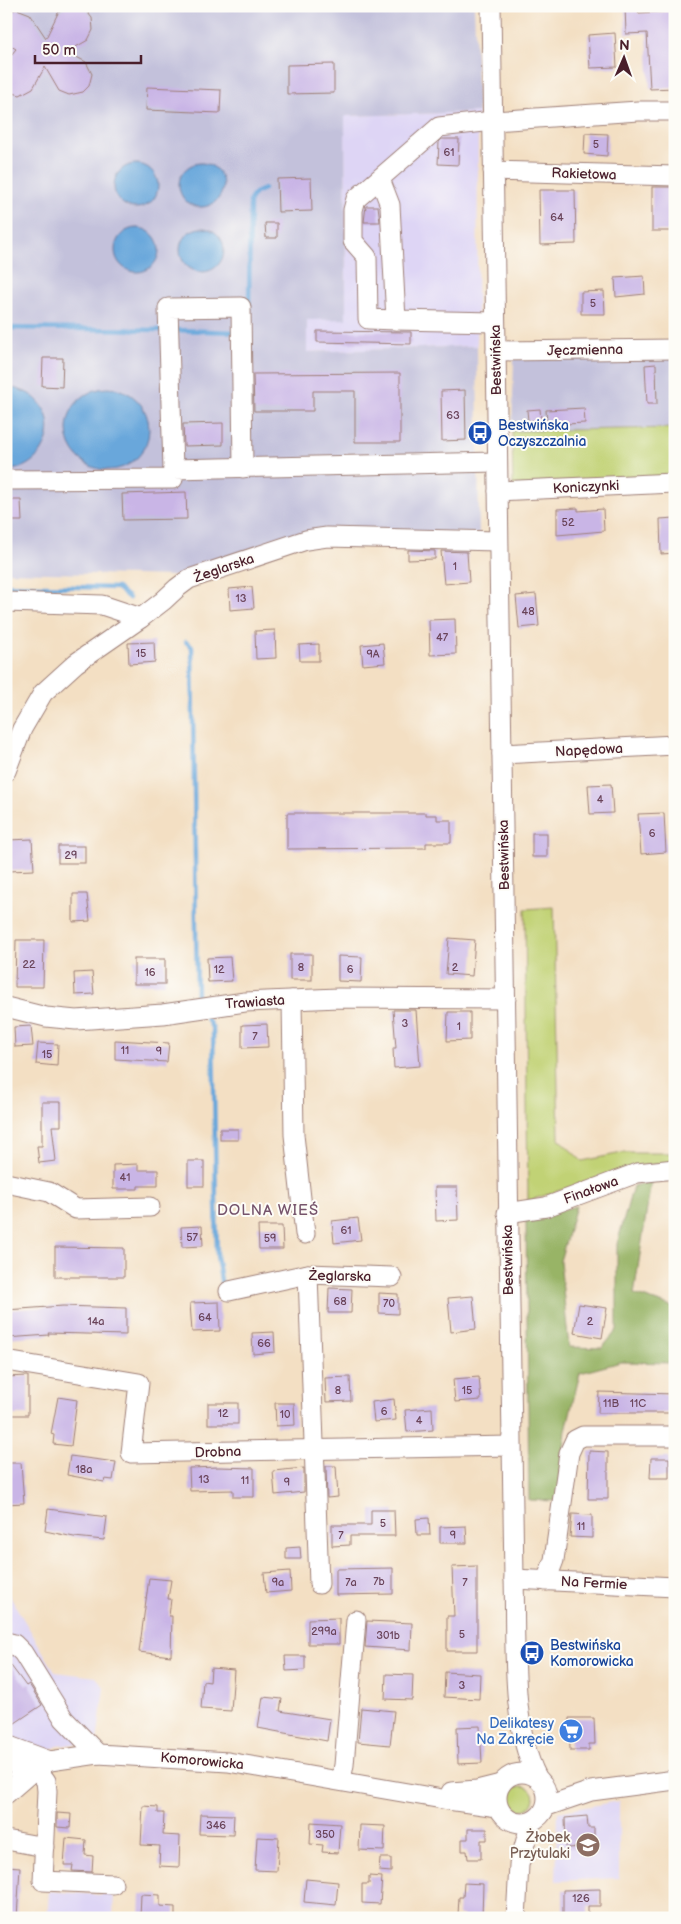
<svg xmlns="http://www.w3.org/2000/svg" width="681" height="1924" viewBox="0 0 681 1924" font-family="'Balsamiq Sans',sans-serif">
<style>
.built{fill:#ded5f5}
.industrial{fill:#c3c1db}
.green{fill:#c1d274;stroke:#867850}
.forest{fill:#98b466;stroke:#716a48}
.water{fill:#69a7db;stroke:#5a6383}
.lines{fill:none;stroke-linecap:round;stroke-linejoin:round}
.stream{stroke:#69a7db;stroke-width:4.5}
.building{fill:#c9b5e6}
.minor-casing{stroke:#9e7f77;stroke-width:21}
.minor{stroke:#fff;stroke-width:19}
.labels{text-anchor:middle;dominant-baseline:central;stroke-width:4;stroke-linejoin:round;paint-order:stroke}
.number-label{font-size:11px;fill:#6a445a}
.street-label{font-size:14px;fill:#4a1f2b;stroke:#fdfcf7}
.transit-label{font-size:14px;fill:#164399;stroke:#fdfcf7;text-anchor:start}
.shop-label{font-size:14px;fill:#366cbe;stroke:#fdfcf7;text-anchor:end}
.education-label{font-size:14px;fill:#785e54;stroke:#fdfcf7;text-anchor:end}
.neighbourhood-label{font-size:15px;letter-spacing:1px;fill:#76546c;stroke:#fdfcf7}
</style>
<rect width="100%" height="100%" fill="#fdfcf7"/>
<filter id="ink" filterUnits="userSpaceOnUse"><feTurbulence type="fractalNoise" baseFrequency=".02" numOctaves="2"/><feDisplacementMap in="SourceGraphic" scale="10" xChannelSelector="R" yChannelSelector="G"/><feConvolveMatrix kernelMatrix="1 2 1 2 8 2 1 2 1" color-interpolation-filters="sRGB"/></filter>
<filter id="wash" filterUnits="userSpaceOnUse"><feTurbulence type="fractalNoise" baseFrequency=".0096" numOctaves="4" result="noise"/><feDisplacementMap in="SourceGraphic" scale="20" xChannelSelector="R" yChannelSelector="G"/><feGaussianBlur stdDeviation="1.12" result="paint"/><feColorMatrix in="noise" values="0 0 0 0 0 0 0 0 0 0 0 0 0 0 0 0 0 1.4 0 .05"/><feComposite in="paint" operator="in"/></filter>
<g filter="url(#wash)">
<rect width="100%" height="100%" fill="#f3dfc3"/>
<!-- built -->
<g class="built">
<polygon points="478,112 477,346 307,352 307,319 346,319 345,116"/>
<polygon points="6,1590 55,1672 96,1677 104,1687 97,1741 58,1746 41,1754 6,1738"/>
<polygon points="619,1801 619,1878 556,1881 558,1812"/>
<polygon points="114,1890 113,1918 47,1918 49,1891 100,1895"/>
</g>
<!-- industrial -->
<g class="industrial">
<polygon points="6,6 474,6 478,112 345,116 346,319 307,320 307,352 477,346 479,534 317,530 178,576 6,572"/>
<polygon points="675,356 675,428 512,431 514,359"/>
</g>
<!-- green -->
<g class="green">
<polygon points="675,428 675,479 513,488 512,431"/>
<polygon points="554,907 559,1139 582,1161 622,1153 675,1153 675,1162 630,1167 528,1201 525,909"/>
<circle cx="522" cy="1798" r="12"/>
</g>
<!-- forest -->
<polygon class="forest" points="651,1182 634,1294 675,1308 675,1363 621,1362 580,1373 566,1430 558,1501 529,1500 526,1220 576,1206 560,1261 569,1347 602,1348 617,1330 617,1244 633,1186"/>
<!-- water -->
<g class="water">
<circle cx="201" cy="185" r="22"/>
<circle cx="136" cy="186" r="22"/>
<circle cx="202" cy="250" r="22"/>
<circle cx="137" cy="250" r="22"/>
<path d="M7,387C19,389 30,392 38,401C63,427 41,471 6,470Z"/>
<circle cx="108" cy="429" r="41"/>
</g>
<g class="lines">
<!-- stream -->
<g class="stream">
<polyline points="249,309 250,200 255,193 264,189"/>
<polyline points="6,328 160,330"/>
<polyline points="174,330 237,332"/>
<polyline points="6,585 117,588 129,598"/>
<polyline points="186,642 192,647 197,999"/>
<polyline points="206,1017 213,1029 217,1256 222,1286"/>
</g>
</g>
<g id="blocks">
<!-- building -->
<g class="building">
<polygon points="75,6 84,8 92,18 93,30 88,40 67,52 86,62 92,74 89,86 83,92 69,95 59,91 45,67 33,88 20,95 6,91 6,61 16,49 6,43 6,12 17,9 30,14 46,38 58,13 64,8"/>
<polygon points="625,6 638,6 638,13 675,11 675,88 650,89 647,33 626,34"/>
<polygon points="615,33 617,67 590,68 588,35"/>
<polygon points="334,64 334,93 287,94 287,65"/>
<polygon points="147,87 221,90 220,113 146,110"/>
<polygon points="585,133 608,134 607,156 584,154"/>
<polygon points="442,139 459,139 458,165 438,164 439,142"/>
<polygon points="311,178 312,211 278,212 277,179"/>
<rect x="652" y="187" width="23" height="44"/>
<polygon points="539,190 575,190 576,244 540,245"/>
<polygon points="366,206 378,206 380,222 364,222"/>
<polygon points="265,223 277,223 277,238 266,238"/>
<polygon points="644,276 645,294 616,297 615,278"/>
<polygon points="604,291 605,314 581,314 581,292"/>
<polygon points="317,331 411,332 411,344 317,342"/>
<polygon points="43,358 63,358 62,387 42,386"/>
<polygon points="656,364 657,404 647,404 645,365"/>
<polygon points="400,373 400,442 355,442 355,391 313,391 313,411 254,411 253,374"/>
<polygon points="465,390 466,440 442,441 441,391"/>
<polygon points="584,408 585,423 547,425 546,410"/>
<polygon points="540,409 541,420 528,421 527,410"/>
<polygon points="223,423 223,445 184,446 183,424"/>
<polygon points="186,492 187,519 123,520 122,494"/>
<polygon points="6,500 21,500 22,521 6,521"/>
<polygon points="578,508 578,511 603,509 604,531 557,535 557,509"/>
<polygon points="675,518 675,553 661,554 660,519"/>
<polygon points="408,550 435,551 435,559 408,560"/>
<polygon points="441,551 467,552 469,582 444,584"/>
<polygon points="252,587 254,608 230,610 229,589"/>
<polygon points="536,594 539,626 519,628 516,596"/>
<polygon points="455,619 456,654 430,655 429,620"/>
<polygon points="275,630 276,658 256,659 255,631"/>
<polygon points="154,642 155,662 129,664 128,643"/>
<polygon points="383,643 385,663 363,665 361,645"/>
<polygon points="319,644 319,661 300,661 299,645"/>
<polygon points="611,784 613,813 590,814 588,785"/>
<polygon points="287,813 426,813 426,815 437,815 437,820 451,820 451,843 426,843 426,848 287,849"/>
<polygon points="664,813 666,852 641,854 638,814"/>
<rect x="532" y="833" width="15" height="24"/>
<polygon points="32,839 34,870 8,871 8,840"/>
<rect x="58" y="846" width="27" height="17"/>
<polygon points="73,894 87,894 90,921 73,922"/>
<polygon points="449,938 475,940 472,976 446,974"/>
<polygon points="16,940 44,940 43,987 15,987"/>
<rect x="290" y="954" width="22" height="26"/>
<polygon points="338,956 362,957 361,982 338,981"/>
<polygon points="230,957 232,981 208,982 207,958"/>
<rect x="134" y="959" width="31" height="25"/>
<polygon points="92,972 94,994 75,995 74,973"/>
<polygon points="393,1010 416,1010 420,1066 394,1068 393,1048 396,1048"/>
<polygon points="448,1012 470,1012 470,1040 447,1041"/>
<polygon points="267,1024 268,1047 242,1048 242,1025"/>
<polygon points="31,1026 33,1046 15,1047 14,1027"/>
<polygon points="115,1040 169,1043 167,1062 115,1059"/>
<polygon points="38,1043 58,1044 57,1066 36,1064"/>
<polygon points="42,1102 61,1102 61,1126 52,1126 56,1161 39,1163 37,1146 42,1146"/>
<rect x="220" y="1129" width="18" height="11"/>
<rect x="188" y="1161" width="16" height="25"/>
<polygon points="138,1164 138,1170 158,1170 158,1186 138,1186 138,1189 113,1189 113,1165"/>
<polygon points="435,1187 457,1187 458,1220 436,1221"/>
<polygon points="358,1218 361,1240 334,1243 332,1221"/>
<polygon points="202,1226 203,1246 182,1247 181,1227"/>
<polygon points="258,1226 282,1226 283,1249 259,1249"/>
<polygon points="55,1247 124,1248 124,1277 55,1277"/>
<polygon points="329,1288 352,1289 351,1313 328,1313"/>
<polygon points="379,1293 398,1294 398,1314 379,1313"/>
<polygon points="473,1296 476,1329 451,1332 448,1298"/>
<polygon points="219,1302 220,1331 192,1332 190,1303"/>
<polygon points="579,1304 607,1308 602,1338 574,1333"/>
<polygon points="63,1306 126,1308 126,1335 48,1333 49,1335 6,1338 6,1310"/>
<polygon points="274,1332 275,1352 253,1354 252,1333"/>
<polygon points="28,1376 28,1415 6,1415 6,1377"/>
<polygon points="350,1377 351,1401 326,1402 325,1378"/>
<polygon points="479,1377 481,1400 455,1402 453,1379"/>
<polygon points="599,1392 675,1394 675,1413 598,1413"/>
<polygon points="58,1397 77,1400 71,1446 53,1444 54,1435 51,1434"/>
<polygon points="394,1399 396,1420 374,1422 372,1402"/>
<rect x="208" y="1403" width="30" height="21"/>
<polygon points="275,1403 294,1403 295,1425 276,1426"/>
<polygon points="432,1408 433,1430 407,1432 405,1410"/>
<polygon points="589,1451 608,1452 608,1499 588,1499"/>
<polygon points="70,1456 116,1462 113,1480 105,1479 104,1482 67,1475"/>
<polygon points="651,1458 669,1458 669,1478 650,1478"/>
<polygon points="6,1463 21,1463 24,1503 6,1504"/>
<polygon points="326,1466 336,1466 338,1497 327,1498"/>
<polygon points="219,1467 254,1468 254,1497 233,1497 233,1490 190,1491 189,1468"/>
<polygon points="304,1468 304,1492 275,1495 273,1471"/>
<polygon points="48,1509 107,1517 104,1540 74,1537 45,1531"/>
<polygon points="371,1510 394,1510 395,1536 350,1536 350,1545 332,1546 332,1525 371,1525"/>
<polygon points="572,1514 592,1515 592,1538 570,1537"/>
<polygon points="429,1518 430,1535 417,1535 416,1519"/>
<polygon points="466,1526 467,1543 440,1543 440,1527"/>
<polygon points="300,1547 301,1559 286,1559 286,1548"/>
<polygon points="477,1566 477,1651 447,1651 447,1616 454,1616 452,1567"/>
<polygon points="393,1568 393,1594 336,1595 336,1569"/>
<polygon points="290,1571 291,1591 266,1593 264,1573"/>
<polygon points="149,1578 171,1580 168,1599 171,1599 169,1616 172,1616 171,1656 139,1652"/>
<polygon points="339,1618 339,1644 308,1644 308,1619"/>
<polygon points="367,1621 412,1623 411,1650 365,1647"/>
<polygon points="285,1656 305,1656 305,1670 286,1671"/>
<polygon points="6,1659 26,1686 29,1684 42,1705 6,1729"/>
<polygon points="211,1668 234,1670 231,1711 201,1709 203,1681 210,1682"/>
<polygon points="445,1672 480,1674 479,1699 444,1697"/>
<polygon points="386,1674 413,1675 412,1700 385,1699"/>
<polygon points="263,1697 282,1699 280,1711 330,1719 327,1741 258,1728"/>
<polygon points="361,1708 394,1711 390,1745 358,1742"/>
<polygon points="569,1718 594,1718 595,1744 589,1744 589,1750 570,1750"/>
<polygon points="480,1726 482,1763 458,1764 457,1727"/>
<polygon points="143,1806 158,1807 158,1813 164,1813 163,1835 180,1836 179,1867 159,1866 160,1846 141,1845"/>
<polygon points="57,1813 71,1814 70,1828 57,1827"/>
<polygon points="200,1814 234,1815 233,1835 199,1834"/>
<polygon points="587,1816 588,1828 594,1828 594,1840 588,1840 588,1847 566,1848 565,1818"/>
<polygon points="311,1822 340,1824 338,1853 322,1852 323,1845 310,1844"/>
<polygon points="360,1825 385,1826 384,1851 359,1850"/>
<polygon points="468,1829 487,1829 487,1840 481,1840 481,1859 468,1859 467,1851 462,1851 462,1839 468,1839"/>
<polygon points="257,1837 279,1838 277,1871 255,1870"/>
<polygon points="66,1838 86,1840 85,1855 93,1856 92,1872 72,1871 73,1865 64,1865"/>
<polygon points="380,1858 391,1858 391,1872 379,1871"/>
<polygon points="6,1866 20,1867 17,1918 6,1918"/>
<polygon points="369,1876 382,1877 380,1904 362,1903 362,1884 369,1884"/>
<polygon points="306,1879 338,1882 336,1905 304,1902"/>
<polygon points="464,1883 483,1884 482,1918 463,1918 463,1915 458,1915 459,1897 463,1897"/>
<polygon points="600,1889 600,1906 588,1906 588,1918 563,1918 563,1890"/>
<polygon points="141,1894 160,1895 160,1906 175,1907 175,1918 140,1918"/>
</g>
</g>
</g>
<g filter="url(#ink)">
<use href="#blocks" fill-opacity="0" stroke="#9e7f77" stroke-width="1"/>
<g class="lines">
<defs>
<g id="minor">
<path d="M491,6L514,1579C516,1638 510,1726 537,1777"/>
<polyline points="493,171 675,176"/>
<polyline points="380,179 390,205 396,320 495,322"/>
<polyline points="396,320 368,319 367,257 353,241 353,210 356,199 439,127 493,121 638,111 675,111"/>
<polyline points="496,351 675,349"/>
<polyline points="173,469 168,308 241,307 243,468"/>
<polyline points="6,480 173,479 173,469 497,462"/>
<polyline points="498,491 674,483"/>
<polyline points="6,602 102,605 141,618"/>
<polyline points="502,754 675,745"/>
<polyline points="6,771 22,729 43,693 76,663 141,618 163,601 177,588 189,579 306,540 327,537 498,541"/>
<polyline points="292,1000 294,1135 305,1234"/>
<polyline points="6,1007 46,1017 76,1020 163,1014 245,1002 338,998 506,999"/>
<polyline points="6,1183 49,1192 76,1209 150,1207"/>
<polyline points="507,1213 546,1207 637,1173 675,1169"/>
<polyline points="308,1274 319,1584"/>
<polyline points="229,1291 308,1274 392,1277"/>
<polyline points="6,1361 139,1383 131,1453 511,1446"/>
<polyline points="514,1579 675,1587"/>
<polyline points="546,1581 554,1560 569,1453 575,1440 583,1436 675,1436"/>
<polyline points="6,1642 14,1644 23,1653 64,1719 98,1754"/>
<path d="M6,1744C19,1750 19,1768 20,1781"/>
<polyline points="12,1747 50,1761"/>
<polyline points="36,1768 46,1781 47,1791 43,1881 113,1884"/>
<circle cx="522" cy="1798" r="25"/>
<polyline points="341,1780 344,1765 356,1620"/>
<polyline points="451,1792 477,1790 501,1784"/>
<polyline points="6,1794 36,1768 50,1761 98,1754 228,1762 448,1800 498,1807"/>
<polyline points="547,1806 591,1791 675,1780"/>
<polyline points="6,1840 45,1847"/>
<polyline points="516,1918 519,1865 531,1822"/>
</g>
</defs>
<!-- minor casing -->
<use href="#minor" class="minor-casing"/>
<!-- minor -->
<use href="#minor" class="minor"/>
</g>
</g>
<!-- icons -->
<defs>
<symbol id="bus-disc" viewBox="-11 -11 22 22"><circle r="9.5" fill="#1a4fb4" stroke="#fdfcf7"/><path d="M-5-6H5V4H4V6H2V4H-2V6H-4V4H-5ZM-3.5-4V0h7V-4ZM-3.5 1.2v1.5H-2V1.2ZM2 1.2v1.5H3.5V1.2Z" fill="#fff"/></symbol>
<symbol id="supermarket-disc" viewBox="-11 -11 22 22"><circle r="9.5" fill="#3f7fe0" stroke="#fdfcf7"/><path d="M-6-5.5h2.5l.6 2H6L4.5 2H-2.5L-4.4-4H-6ZM-1.5 3.2a1.3 1.3 0 1 0 .1 0ZM3 3.2a1.3 1.3 0 1 0 .1 0Z" fill="#fff"/></symbol>
<symbol id="school-disc" viewBox="-11 -11 22 22"><circle r="9.5" fill="#8d6e63" stroke="#fdfcf7"/><path d="M0-5L7-2L0 1L-7-2ZM-4 1L0 2.5L4 1V4Q0 6-4 4Z" fill="#fff"/></symbol>
</defs>
<g fill-rule="evenodd">
<use href="#bus-disc" x="466" y="419" width="28" height="28"/>
<use href="#bus-disc" x="518" y="1639" width="28" height="28"/>
<use href="#supermarket-disc" x="557" y="1717" width="28" height="28"/>
<use href="#school-disc" x="574" y="1831" width="28" height="28"/>
</g>
<g class="labels">
<!-- number labels -->
<g class="number-label">
<text x="596" y="144">5</text>
<text x="449" y="152">61</text>
<text x="557" y="217">64</text>
<text x="593" y="303">5</text>
<text x="453" y="415">63</text>
<text x="568" y="522">52</text>
<text x="455" y="566">1</text>
<text x="241" y="598">13</text>
<text x="528" y="611">48</text>
<text x="442" y="637">47</text>
<text x="141" y="653">15</text>
<text x="373" y="654">9A</text>
<text x="600" y="799">4</text>
<text x="652" y="833">6</text>
<text x="71" y="855">29</text>
<text x="29" y="964">22</text>
<text x="301" y="967">8</text>
<text x="455" y="967">2</text>
<text x="219" y="969">12</text>
<text x="350" y="969">6</text>
<text x="150" y="972">16</text>
<text x="405" y="1023">3</text>
<text x="459" y="1026">1</text>
<text x="255" y="1036">7</text>
<text x="125" y="1050">11</text>
<text x="159" y="1051">9</text>
<text x="47" y="1054">15</text>
<text x="125" y="1177">41</text>
<text x="346" y="1230">61</text>
<text x="192" y="1237">57</text>
<text x="270" y="1238">59</text>
<text x="340" y="1301">68</text>
<text x="389" y="1303">70</text>
<text x="205" y="1317">64</text>
<text x="96" y="1321">14a</text>
<text x="590" y="1321">2</text>
<text x="264" y="1343">66</text>
<text x="338" y="1390">8</text>
<text x="467" y="1390">15</text>
<text x="611" y="1403">11B</text>
<text x="638" y="1403">11C</text>
<text x="384" y="1411">6</text>
<text x="223" y="1413">12</text>
<text x="285" y="1414">10</text>
<text x="419" y="1420">4</text>
<text x="84" y="1469">18a</text>
<text x="204" y="1479">13</text>
<text x="245" y="1480">11</text>
<text x="287" y="1482">9</text>
<text x="383" y="1523">5</text>
<text x="581" y="1526">11</text>
<text x="341" y="1535">7</text>
<text x="453" y="1535">9</text>
<text x="379" y="1581">7b</text>
<text x="278" y="1582">9a</text>
<text x="351" y="1582">7a</text>
<text x="465" y="1582">7</text>
<text x="324" y="1631">299a</text>
<text x="462" y="1634">5</text>
<text x="388" y="1635">301b</text>
<text x="462" y="1685">3</text>
<text x="216" y="1825">346</text>
<text x="325" y="1834">350</text>
<text x="581" y="1898">126</text>
</g>
<!-- street labels -->
<g class="street-label">
<text transform="translate(584 174) rotate(2)">Rakietowa</text>
<text transform="translate(585 350) rotate(-1)">Jęczmienna</text>
<text transform="translate(496 360) rotate(-91)">Bestwińska</text>
<text transform="translate(586 487) rotate(-3)">Koniczynki</text>
<text transform="translate(224 568) rotate(-19)">Żeglarska</text>
<text transform="translate(589 750) rotate(-3)">Napędowa</text>
<text transform="translate(504 855) rotate(-91)">Bestwińska</text>
<text transform="translate(255 1002) rotate(-4)">Trawiasta</text>
<text transform="translate(591 1190) rotate(-20)">Finałowa</text>
<text transform="translate(508 1260) rotate(-91)">Bestwińska</text>
<text transform="translate(340 1276) rotate(1)">Żeglarska</text>
<text transform="translate(218 1452) rotate(-2)">Drobna</text>
<text transform="translate(594 1583) rotate(3)">Na Fermie</text>
<text transform="translate(202 1761) rotate(5)">Komorowicka</text>
</g>
<!-- transit labels -->
<g class="transit-label">
<text x="498" y="425">Bestwińska<tspan x="498" dy="16">Oczyszczalnia</tspan></text>
<text x="550" y="1645">Bestwińska<tspan x="550" dy="16">Komorowicka</tspan></text>
</g>
<!-- shop labels -->
<g class="shop-label">
<text x="554" y="1723">Delikatesy<tspan x="554" dy="16">Na Zakręcie</tspan></text>
</g>
<!-- education labels -->
<g class="education-label">
<text x="570" y="1837">Żłobek<tspan x="570" dy="16">Przytulaki</tspan></text>
</g>
<!-- neighbourhood labels -->
<g class="neighbourhood-label">
<text x="268" y="1210">DOLNA WIEŚ</text>
</g>
</g>
<!-- margin -->
<rect width="681" height="1924" fill="none" stroke="#fdfcf7" stroke-width="25"/>
<!-- north arrow -->
<g transform="translate(624 58) rotate(2)" stroke="#fdfcf7" stroke-width="4" paint-order="stroke">
<path d="M0-4L9 19L0 12L-9 19Z" fill="#4a1f2b"/>
<text y="-8" font-size="14" font-weight="bold" text-anchor="middle" fill="#4a1f2b">N</text>
</g>
<!-- scale -->
<path d="M35 55v8h106v-8" fill="none" stroke="#4a1f2b" stroke-width="2.5"/>
<text x="42" y="55" font-size="15" fill="#4a1f2b" stroke="#fdfcf7" stroke-width="4" paint-order="stroke">50 m</text>
</svg>
